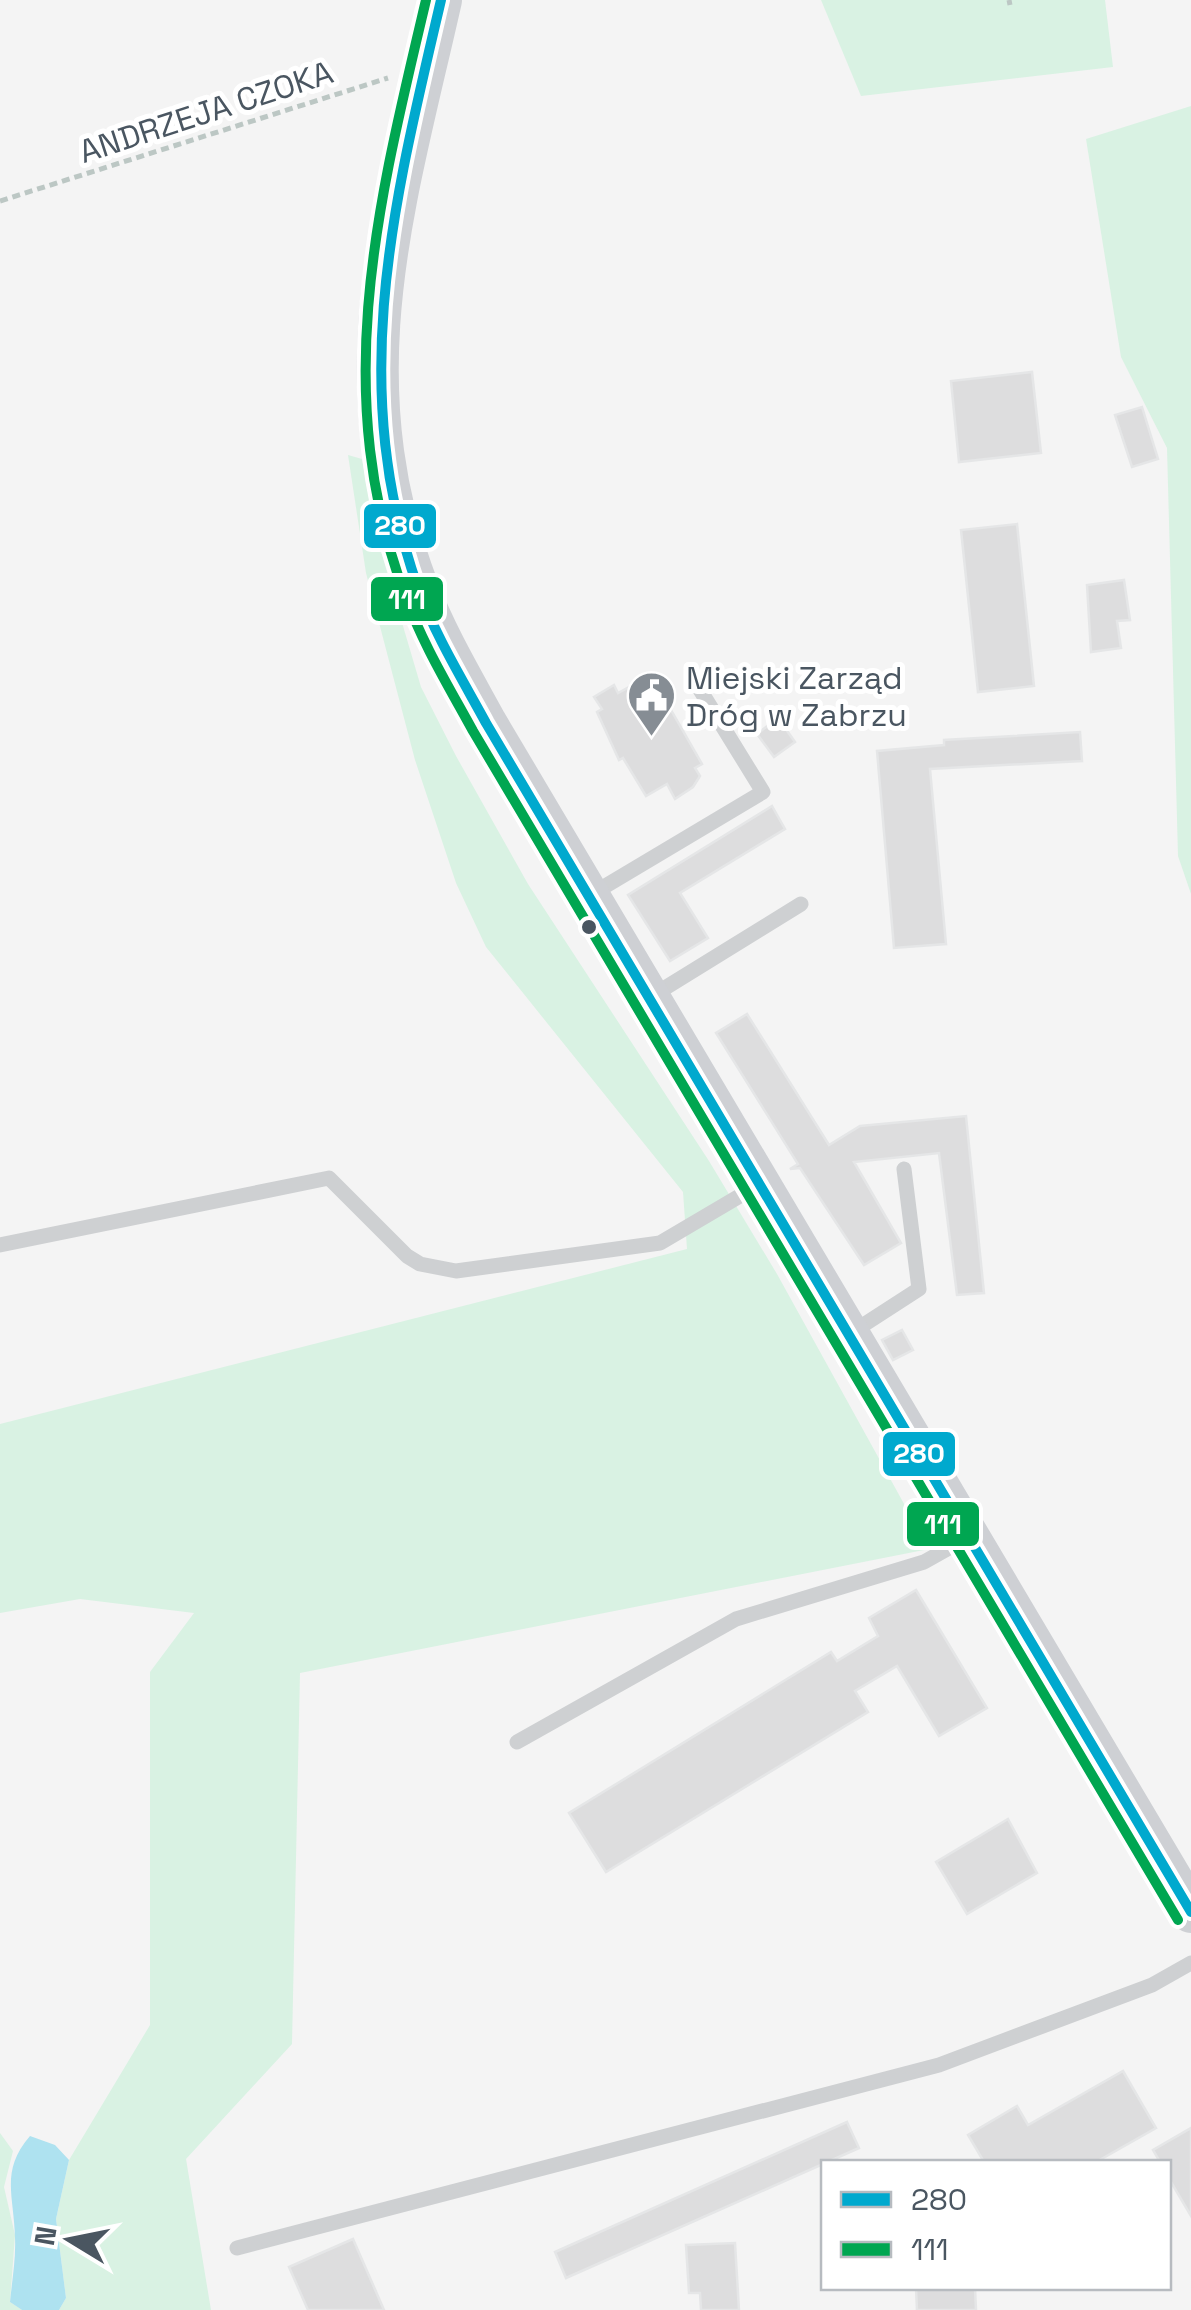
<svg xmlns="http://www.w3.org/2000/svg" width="1191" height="2310" viewBox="0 0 1191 2310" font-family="'Space Grotesk',sans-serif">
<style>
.green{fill:#d9f2e3}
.water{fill:#aee2f0}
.building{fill:#ddddde;stroke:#e5e6e7;stroke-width:2.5}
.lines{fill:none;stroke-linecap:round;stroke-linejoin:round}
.path{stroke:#bcc7c4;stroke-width:5;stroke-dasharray:8 5;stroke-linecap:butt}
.lane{stroke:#ced0d2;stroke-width:15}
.secondary{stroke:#ced0d4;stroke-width:42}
.bus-1-casing{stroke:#fff;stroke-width:18}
.bus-2-casing{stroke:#fff;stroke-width:18}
.bus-1{stroke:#00a9ce;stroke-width:10}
.bus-2{stroke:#00a651;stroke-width:10}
.bus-dot{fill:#4a5661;stroke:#fff;stroke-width:4}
.labels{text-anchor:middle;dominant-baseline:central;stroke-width:10;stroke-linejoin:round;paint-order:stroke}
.street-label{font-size:32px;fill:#4a5661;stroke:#fff}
.poi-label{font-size:32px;fill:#4a5661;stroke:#fff;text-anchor:start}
.line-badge{stroke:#fff;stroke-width:4}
.badge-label{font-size:28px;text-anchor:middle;font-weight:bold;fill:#fff}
</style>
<rect width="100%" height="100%" fill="#f4f4f4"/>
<!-- green -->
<g class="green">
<polygon points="821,0 1105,0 1113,67 861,96"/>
<polygon points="1191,106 1191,894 1178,856 1167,448 1121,357 1086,139"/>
<polygon points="348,455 362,459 375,531 421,687 456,756 528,884 709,1161 777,1274 929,1549 300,1673 292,2044 186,2159 211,2310 59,2310 66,2298 56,2219 69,2160 150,2025 150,1672 194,1613 80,1599 0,1613 0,1424 687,1249 683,1192 486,947 456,883 415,760 366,573"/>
<polygon points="0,2133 13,2151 4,2187 15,2235 10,2302 22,2310 0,2310"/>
</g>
<!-- water -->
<path class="water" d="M30,2136L55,2145L69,2160L56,2219L66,2298L59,2310H22L10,2302C12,2281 16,2259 15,2238C14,2195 0,2171 30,2136Z"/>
<!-- building -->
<g class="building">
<polygon points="1032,372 1041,453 959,462 951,381"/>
<polygon points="1142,407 1158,459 1132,467 1115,415"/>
<polygon points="1017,524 1034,686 978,692 961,530"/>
<polygon points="1124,580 1130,620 1117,621 1121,648 1091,652 1087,585"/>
<polygon points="642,680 651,696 660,691 702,764 695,768 700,776 693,787 675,799 667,784 646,796 623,758 619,760 597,712 602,709 594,697 614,685 618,693"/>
<polygon points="778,718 795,742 774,757 757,734"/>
<polygon points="1080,732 1082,761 930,769 946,944 894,948 877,751 944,745 944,740"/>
<polygon points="772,806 785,829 680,893 708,938 670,961 628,895"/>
<polygon points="747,1014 829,1145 860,1126 966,1116 984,1293 957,1295 939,1153 854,1162 901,1243 864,1265 800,1168 790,1169 798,1164 716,1033"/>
<polygon points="902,1330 913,1350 893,1360 882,1340"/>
<polygon points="916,1590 987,1708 939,1736 897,1666 855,1691 868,1712 606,1872 569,1813 831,1652 837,1661 878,1636 869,1618"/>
<polygon points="1008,1819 1037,1873 967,1914 936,1862"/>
<polygon points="1123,2071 1156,2128 1096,2162 984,2162 968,2135 1017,2106 1028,2125"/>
<polygon points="847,2122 859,2148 566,2278 555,2252"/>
<polygon points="1191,2128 1191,2216 1168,2177 1168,2162 1160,2162 1153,2150"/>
<polygon points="353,2239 384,2310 308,2310 289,2267"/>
<polygon points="735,2243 739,2310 701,2310 700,2293 689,2293 686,2245"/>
<polygon points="916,2288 975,2288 976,2310 917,2310"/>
</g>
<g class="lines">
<!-- path -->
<g class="path">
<polyline points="1009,0 1010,5"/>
<polyline points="0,201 388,78"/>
</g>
<!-- lane -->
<g class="lane">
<polyline points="592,894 763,792 694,680"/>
<polyline points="652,996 801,904"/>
<polyline points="0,1245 329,1178 407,1256 420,1264 456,1271 660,1243 755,1187"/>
<polyline points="851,1333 919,1289 904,1169"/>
<polyline points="517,1742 736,1619 924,1562 965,1539"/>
<polyline points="237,2248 939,2065 1152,1985 1191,1963"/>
</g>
<!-- secondary -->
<path class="secondary" d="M441,0C394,208 338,378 418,588C436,635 462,679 486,723L1191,1912"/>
<defs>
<path id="bus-1" d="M441,0C394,202 346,384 418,588C435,635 462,679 486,723L1191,1912"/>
<path id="bus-2" d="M426,0C378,203 329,392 405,595C422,643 449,687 473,731L1178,1920"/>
</defs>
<!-- bus-1 casing -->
<use href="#bus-1" class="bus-1-casing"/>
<!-- bus-2 casing -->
<use href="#bus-2" class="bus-2-casing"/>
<!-- bus-1 -->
<use href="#bus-1" class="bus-1"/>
<!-- bus-2 -->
<use href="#bus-2" class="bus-2"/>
</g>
<!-- icons -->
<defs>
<symbol id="civic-pin" viewBox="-11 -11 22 30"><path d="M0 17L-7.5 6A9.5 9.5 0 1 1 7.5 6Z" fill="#868d94" stroke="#fff"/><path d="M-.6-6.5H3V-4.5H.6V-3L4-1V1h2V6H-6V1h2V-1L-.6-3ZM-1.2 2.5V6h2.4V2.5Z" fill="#fff"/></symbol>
</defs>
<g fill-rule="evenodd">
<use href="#civic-pin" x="624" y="668" width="55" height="75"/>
</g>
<!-- markers -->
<circle class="bus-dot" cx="589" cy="927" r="9"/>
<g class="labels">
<!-- street labels -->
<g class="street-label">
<text transform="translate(206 112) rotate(-18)">ANDRZEJA CZOKA</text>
</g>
<!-- poi labels -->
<g class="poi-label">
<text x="686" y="678">Miejski Zarząd<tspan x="686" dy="37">Dróg w Zabrzu</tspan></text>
</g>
</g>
<g class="line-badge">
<rect x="362" y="502" width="76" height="48" rx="10" fill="#00a9ce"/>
<rect x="369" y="575" width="76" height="48" rx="10" fill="#00a651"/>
<rect x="881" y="1430" width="76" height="48" rx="10" fill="#00a9ce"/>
<rect x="905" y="1500" width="76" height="48" rx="10" fill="#00a651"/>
</g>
<g class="badge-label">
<text x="400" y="535">280</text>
<text x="407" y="609">111</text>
<text x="919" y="1463">280</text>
<text x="943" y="1534">111</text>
</g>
<!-- legend -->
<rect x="821" y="2160" width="350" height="130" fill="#ffffff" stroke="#b7bbc0" stroke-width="2.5"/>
<rect x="841" y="2192" width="50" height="15" fill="#00a9ce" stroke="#b7bbc0" stroke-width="2.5"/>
<text x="911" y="2210" font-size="30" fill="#4a5661">280</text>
<rect x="841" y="2242" width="50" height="15" fill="#00a651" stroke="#b7bbc0" stroke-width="2.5"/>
<text x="911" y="2260" font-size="30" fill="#4a5661">111</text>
<!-- north arrow -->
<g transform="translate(70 2240) rotate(280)" stroke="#ffffff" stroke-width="8" paint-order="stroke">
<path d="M0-8L18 38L0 25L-18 38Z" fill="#4a5661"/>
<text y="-15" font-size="28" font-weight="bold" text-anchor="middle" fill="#4a5661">N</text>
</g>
</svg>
